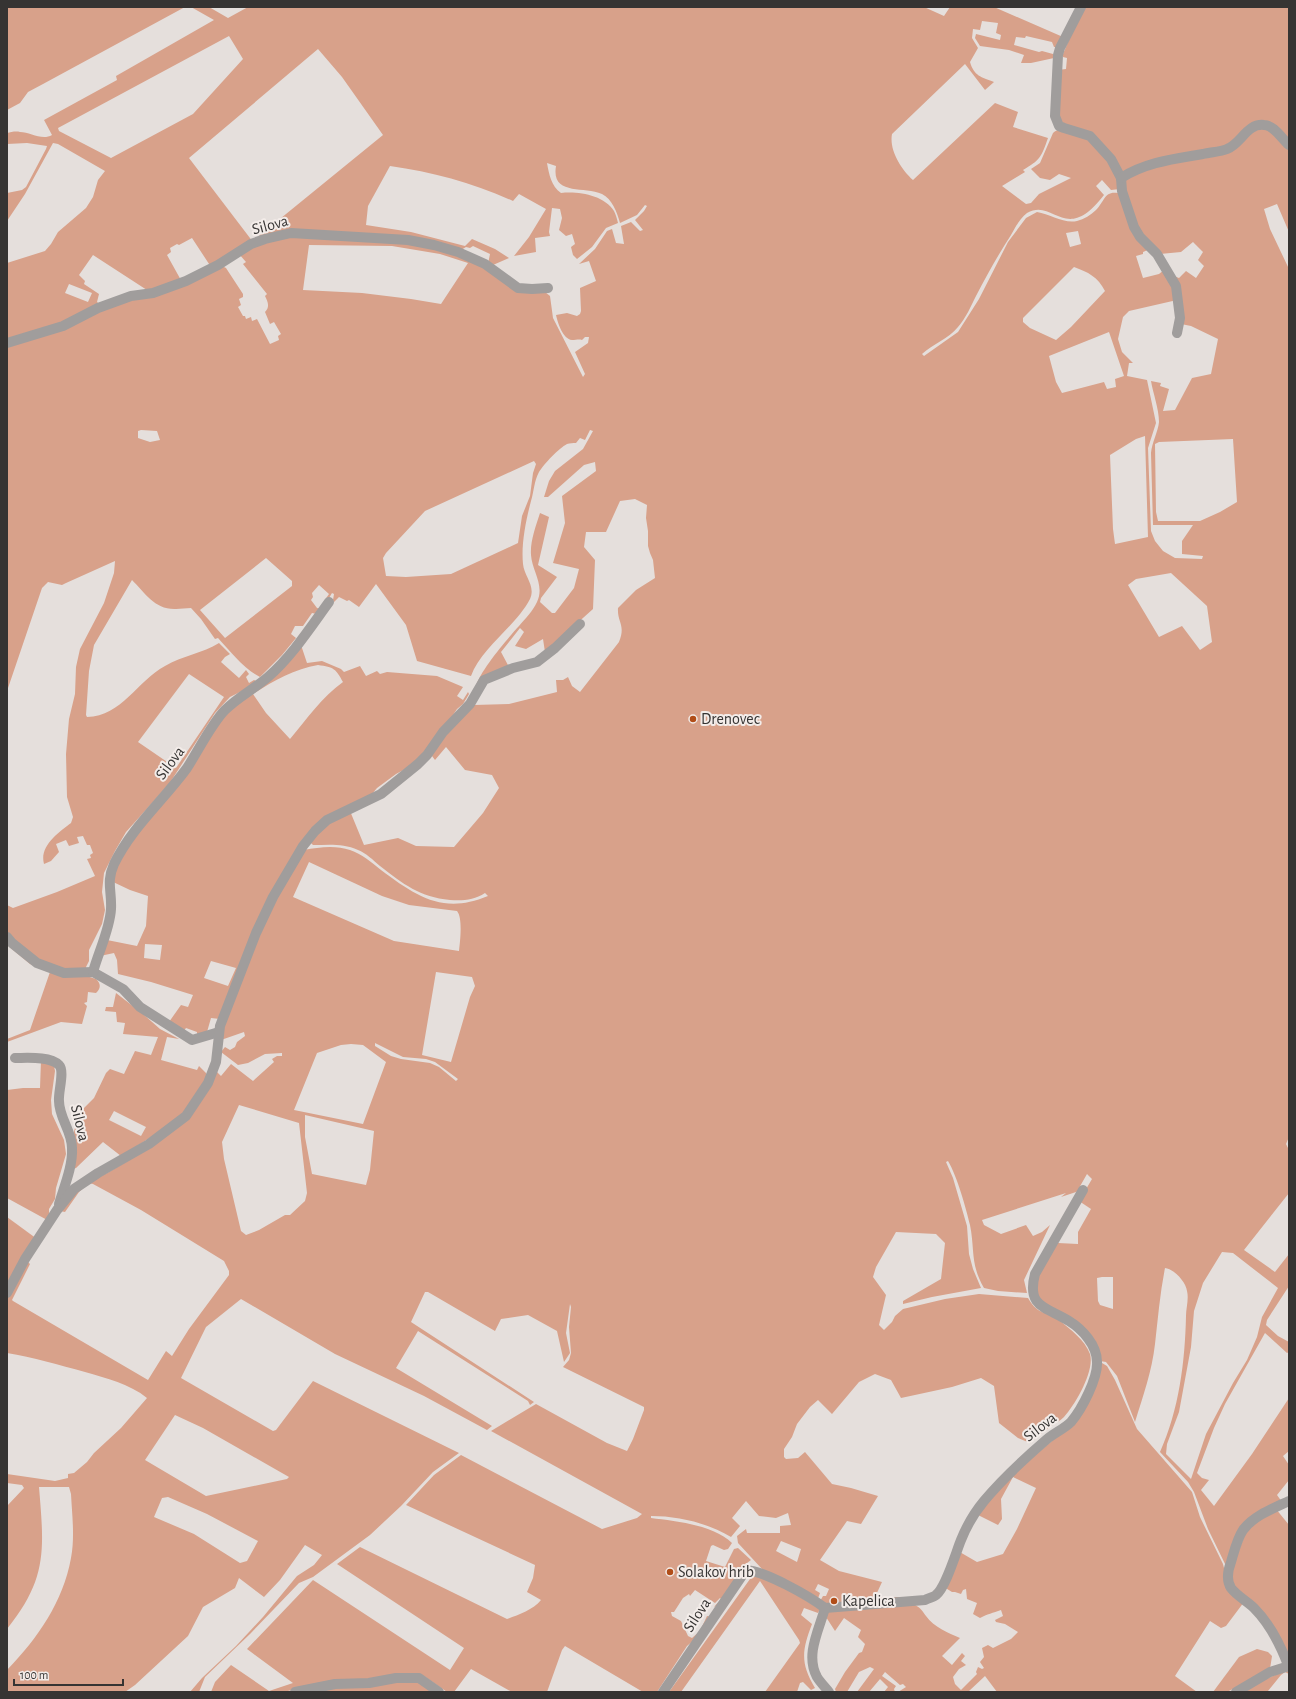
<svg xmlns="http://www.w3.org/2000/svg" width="1296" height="1699" viewBox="0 0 1296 1699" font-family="'Alegreya Sans',sans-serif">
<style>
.green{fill:#d8a18a;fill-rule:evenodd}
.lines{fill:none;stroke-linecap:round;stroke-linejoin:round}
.minor{stroke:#a09d9c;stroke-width:10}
.poi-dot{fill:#b14d18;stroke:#f3ece9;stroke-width:1.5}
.labels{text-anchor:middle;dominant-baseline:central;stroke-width:4;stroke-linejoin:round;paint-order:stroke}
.street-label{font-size:16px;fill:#363433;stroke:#f3ece9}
.poi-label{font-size:16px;fill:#363433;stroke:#f3ece9;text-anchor:start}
</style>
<rect width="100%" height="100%" fill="#e5dfdc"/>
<!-- green -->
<g class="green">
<polygon points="7,7 185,7 43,84 28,92 20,103 7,110"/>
<path d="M191,7H209L228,18L248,7H924L944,16L950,7H994L1063,37L1058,47H1054L1052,42L1026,36L1025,38L1016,37L1014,45L1039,52L1042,51L1053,54L1054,58L1031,63H1021L1024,55L1009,50L980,46L975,38L976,34L1000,40L1001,35L996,33L998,23L982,21L980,30L973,29L972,38L978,48L970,62C974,76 981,77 994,82L985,90L965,64L892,134C889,150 901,169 913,180L995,103L1018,112L1013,127L1048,138C1041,158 1040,160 1023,170L1025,172L1002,186L1026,204L1031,203L1039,194L1071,178L1059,174L1050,180L1040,178L1031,169L1040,163L1053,133C1058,128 1064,130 1071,132C1077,133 1086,134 1091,138C1104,147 1120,174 1120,189L1111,190L1102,180L1096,186L1104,195C1065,246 1054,197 1027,213C1020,218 1015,228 1011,235C998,255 987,275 976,296C971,306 966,318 958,327C948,339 933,344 922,354L924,356L958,332L979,299L1008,242L1026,218L1037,212C1050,214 1064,224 1077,221C1084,219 1091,215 1096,210C1106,200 1104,189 1122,194C1129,218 1133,231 1150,249L1143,252V254L1136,256L1143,278L1159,274L1164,270L1166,271C1172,281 1175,289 1177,300L1129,311L1123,317L1118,339L1122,352L1133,363H1129L1127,376L1147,380L1156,423L1148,448L1151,531L1155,541L1163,551L1175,558L1202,559L1203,556L1182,554V541L1193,525H1153L1151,453C1152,442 1158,432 1159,422C1159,409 1153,393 1151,381L1161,383L1160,386L1169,389L1163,411L1175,410L1192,378L1211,374L1218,339L1191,326L1181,324L1180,299L1174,276L1179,278L1186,271L1196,278L1204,266L1198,260L1203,252L1193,242L1181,252L1160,254C1155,247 1147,243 1142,236C1130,221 1127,198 1123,179C1153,163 1176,160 1208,153C1214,152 1220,153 1226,151C1241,146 1246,126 1263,127C1274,127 1282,141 1289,147V232L1277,204L1264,209L1270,229L1289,269V1137L1286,1144L1289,1150V1193L1244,1250L1275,1272L1289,1254V1286L1267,1320L1266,1325L1278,1336L1289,1342V1352L1287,1353L1265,1333L1225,1404L1214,1428L1197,1473L1202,1478L1209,1480L1201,1490L1214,1506L1252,1454L1289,1398V1451L1283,1456L1289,1465V1480L1277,1495L1282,1502C1244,1523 1241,1526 1227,1568L1208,1529L1194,1492L1188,1482L1160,1452C1179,1410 1185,1362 1186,1316C1186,1308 1189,1299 1187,1291C1186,1282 1174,1269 1165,1268C1160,1293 1158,1318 1155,1344C1152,1371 1143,1396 1135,1422L1117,1376L1106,1362L1100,1361C1097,1349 1092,1338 1082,1329C1068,1315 1029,1310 1035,1283C1038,1268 1051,1255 1058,1243L1078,1244V1232L1091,1209L1079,1201L1092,1179L1087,1174L1079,1188V1191L1061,1197L1066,1193L982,1220L984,1225L1001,1234L1026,1225L1033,1236L1042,1232L1050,1225L1024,1280L1027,1293L998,1291L984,1288C970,1264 975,1250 970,1225C966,1208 957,1176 948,1161L946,1162L953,1178L967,1226L969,1254L973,1269L981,1288L932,1297L903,1304V1301L941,1279L945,1243L936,1234L896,1232L876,1267L873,1277L886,1295L879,1325L884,1330L892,1322L895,1316L903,1309L945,1299L979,1294L1028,1298C1039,1317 1047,1310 1059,1320C1070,1329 1085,1340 1090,1354C1095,1371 1075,1405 1064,1417C1060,1421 1055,1423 1051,1426C1044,1431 1037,1437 1030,1443L1018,1438L999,1423L994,1386L981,1378L952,1387L901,1398L891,1380L875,1374L859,1382L832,1414L818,1400L810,1407L797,1424L792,1437L784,1449V1457L786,1459L798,1458L805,1452L832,1484L851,1488L878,1496L861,1524L847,1521L820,1560L839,1571L882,1582L876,1595L878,1597H902L905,1601C882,1603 841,1610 819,1603L823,1596H826L829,1589L818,1584L815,1590L820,1593L817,1601L762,1569L738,1543L737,1536L746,1529L747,1533H780V1526L791,1525L788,1513L776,1518L759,1516L746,1501L732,1518L740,1526L731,1537C708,1523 678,1516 651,1516V1518C675,1521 714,1525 732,1543L728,1549L724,1550L713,1545L711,1546L706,1561L725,1567L734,1549L738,1548L751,1560L743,1566L720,1604L714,1607L721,1599L720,1598L715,1603L695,1590L690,1596L689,1594L683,1598L674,1612H671L672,1616L681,1621L688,1636L692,1638L700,1631L707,1616L712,1617L701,1634L687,1646L657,1692H643L565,1646L562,1650L547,1692H512L471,1669L454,1692H447L424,1676L405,1674L376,1679L315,1684L284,1692H211L215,1682L231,1665L269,1691L293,1683L247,1649L313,1580L450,1670L464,1648L337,1564L360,1547L507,1619C518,1615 533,1610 541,1600L527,1592L533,1578L535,1565L406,1505L434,1475L461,1455L602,1529L637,1518L642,1514L491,1431L536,1404L607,1443L627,1451L633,1439L644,1410V1407L563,1367L569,1360L571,1353L569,1327L571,1307L570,1304L566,1333L570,1353L564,1362L557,1331L528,1315L501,1319L495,1331L428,1292H425L411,1322L534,1402L530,1405L528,1401L418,1331L396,1368L492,1426L487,1430L424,1396L335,1354L241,1299L206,1327L181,1378L273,1431L276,1430L313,1381L459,1453L433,1472L401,1506L370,1535L313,1577L299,1583L250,1634L205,1677L199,1692H190L202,1678L236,1646L263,1617L297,1576L314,1565L322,1555L305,1545L280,1580L264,1597L239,1578L235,1588L203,1607L188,1636L135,1685L125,1692H7V1670C38,1638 63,1602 71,1558C75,1537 72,1514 71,1494L69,1487H39C44,1549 48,1578 7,1629V1506L24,1488L22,1485L7,1483V1474L55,1481L68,1478V1474L74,1473L87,1462L94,1453L121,1428L147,1398C130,1384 106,1378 85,1372C59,1365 33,1357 7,1353V1299L26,1264L27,1261L30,1264L12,1300L13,1301L148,1380L166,1351L172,1356L189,1329L229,1275V1271L224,1261L141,1210L93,1184L89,1183L79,1192L65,1212L60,1211L70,1197L89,1182L109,1172L134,1157L188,1118L205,1092L216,1071L221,1076L231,1064L253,1081L274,1062L272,1059L277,1056H282V1053L265,1054L248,1063L238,1065L221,1052L225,1047L230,1050L235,1047L237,1042L245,1036L244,1032L221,1040V1032L266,916L288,874L304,850C319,847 336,845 350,850C362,854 371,862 381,870C416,896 443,915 488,896L485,893C474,900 463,901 450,900C420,897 403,884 380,866C373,860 366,853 358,850C343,843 328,845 313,845L310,842C321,827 333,817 350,811L364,845L398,838L416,846L454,847L483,813L499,788L492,775L465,770L446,747L435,760L432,756C435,735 461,719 474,705L509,704L557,692L556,680H563L568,677L572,686L580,692L619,642C626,625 617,622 618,608L636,590L655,578L653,560L650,553L648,546V531L646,518L647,505L635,499L620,501L606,532H586L584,547L595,560L593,609L545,652L543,639L526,649L515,646L524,632L520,628L501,652L509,667C496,672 487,676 478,687L476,686C480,671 507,639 519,626C525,619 533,611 537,602C545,585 532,571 531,555C530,541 536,526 540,513L549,517L538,565L557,577L541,598L540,602L552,613H555L574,588L579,569L553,563L565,523L562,496L596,471L595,462L584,465L548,497H544L549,481L555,471L583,449L593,431L590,430L585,440L580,438L576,443C573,443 570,443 567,444C559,448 544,464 539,472C534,481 534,491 531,501C526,520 521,544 523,564C524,576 536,586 530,599C516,626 481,648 471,676L417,661L406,625L376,584L359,607L349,600L347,601L339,597L334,602L333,600L334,594L332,593L326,603L324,601L329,594L319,585L312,593L313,597L311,600L317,608L321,609L317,614L312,613L303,626H295L291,634L296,638L282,655L260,677C244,669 230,651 218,638L215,639L201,619L191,608C186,608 181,609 176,609C155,610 145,593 132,580L94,645L89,671L86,715L87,717C122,716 137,681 165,666C182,656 203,653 219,643L230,654L225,657L221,662L239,678L246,670L249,674L246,677L249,683L254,680L256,681L248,688L230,697L215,713L169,784L126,832L115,851L104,873L102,892L105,910L102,924L89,950V961L86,967L87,972C51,971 30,962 7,935V905L13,908L57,892L95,876L87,859L91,858L90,855L93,853L90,845H87L83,836L77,837L79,843L69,846L66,840L56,844L59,852L51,861L44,864C39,846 59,832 71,823L73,817L67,797L66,754L69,719L75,694L76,667L80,649L104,603L114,573L115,561L66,583L62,585L48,582L42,588L7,691V345L62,329L93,313L111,306L166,291L183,285L222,266L226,268L243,294V297L239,299L241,305L238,307L243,316H245L246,319L251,317L252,321L257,319L270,344L279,340L278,336L281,334L274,322L270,324L265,312C270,307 268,302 265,296L267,294L243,264L246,262L239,254L270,239L296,234L397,240L422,243L461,254L498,275L521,292L531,293L545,292L550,296L553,318L583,377L585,374L575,352L588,343L589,337H585L582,340C579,339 576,340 572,340C563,339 558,324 556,315L567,313L577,316L580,314L581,311L580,288L596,281L589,261L579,264L595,249L607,231L612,229L616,243L624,244L621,226L631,222L640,231L643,230L635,220L644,211L647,206L645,205L637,215L620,223C617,212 612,199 602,194C583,186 551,196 556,166L547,163C549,174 551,186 561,193C578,191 604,195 614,211C616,215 617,219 618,223L606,228L592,247L577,259L573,255L571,247L575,244L572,234L566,236L559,230L562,218L560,209L552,208L549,232L550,236L535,238L536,252L514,256L529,237L546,209L519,194L513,201C473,183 433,172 390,166L368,206L366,225L411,232L465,246L472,239L495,249L509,258L493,265L488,264L490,254L473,246L470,248L466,247L461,250L422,240L396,236L337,234L308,231L288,232L256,241L259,236L383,135L342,77L318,49L189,158L253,242L211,267L192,238L179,245L177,244L170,248L171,252L167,255L182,282L150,292L93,255L79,275L85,281L84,284L99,294L97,302L101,305L62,325L7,341V263L45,251L51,244L58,232L86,208L93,197L98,180L105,171L58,144L53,143L25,194L7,221V193L22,190L26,187L46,149L47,146L27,143L7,144V133C11,132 16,131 20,132C30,132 42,141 52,135L44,120L117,80L116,76L214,20ZM229,36L243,59L193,114L111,158L59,131L58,128ZM1078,231L1081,244L1070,247L1066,233ZM309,245L392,246L440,254L468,263L441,304L411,299L362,293L303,290ZM1074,267C1088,272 1098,277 1105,291L1071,327L1056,340L1030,328L1023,322V318ZM69,284L92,293L88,302L65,293ZM1109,332L1124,376L1115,379L1116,387L1107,389L1104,382L1062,393L1056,382L1049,356ZM141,430L157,431L160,440L150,442L138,438V431ZM1145,436L1148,537L1115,544L1113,529L1110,455L1136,439ZM1233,439L1237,502L1220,512L1200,521H1158L1156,512L1155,444L1159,442ZM534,461L536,464L533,473L530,496L522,516L518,543L451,574L406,577L386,576L383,558L386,553L425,511ZM266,558L292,581V586L225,638L200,610ZM1171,573L1207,606L1212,642L1200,650L1182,626L1159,637L1128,585L1136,579ZM189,674L224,697L176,768L138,742ZM309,862L382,896L409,905L457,911C463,918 460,942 459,951L394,941L293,897ZM436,972L472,977L475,986L470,997L451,1062L422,1055ZM375,1043L403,1057L426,1059L435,1062L458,1079L456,1081L439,1067L430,1063L401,1059L391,1056L375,1046ZM351,1044L363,1045L386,1062L363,1124L294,1110L317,1053L341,1045ZM239,1105L299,1123L307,1193L305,1201L290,1215H285L259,1230L246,1235L241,1231L224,1159L222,1142ZM305,1115L374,1131L370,1170L366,1185L312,1174L305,1137ZM1222,1252L1233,1253L1278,1288L1262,1317L1257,1337L1247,1360L1233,1383L1206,1434L1191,1479L1166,1454L1167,1444L1179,1412L1191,1347L1194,1311L1203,1283ZM1102,1277H1113V1309L1100,1305L1098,1301L1097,1278ZM175,1415L203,1428L289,1477L287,1479L206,1496L145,1460ZM168,1497L207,1514L258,1541L247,1561L240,1563L194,1534L154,1517L162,1498ZM781,1541L801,1549L797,1562L776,1551Z"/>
<polygon points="1083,7 1289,7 1289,143 1263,123 1230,146 1123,173 1103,144 1059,121 1058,70 1066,69 1067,58 1063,57 1063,54"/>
<path d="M301,645L307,663L322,661L341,669L344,672L360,666L366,676L377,671L380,674L387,672L437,676L463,687L457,696L463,700L468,692L469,694L463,704L457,709L439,736L411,766L396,774L377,788L367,800L343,810L297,851L220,1019L211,1018L207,1032L197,1034V1032L186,1028L183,1032L169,1022L181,1005L188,1007L193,995L151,982L118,974L117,960L114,953L100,956L107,940L137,946L146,926L148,896L130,890L111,881L120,857L224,714ZM318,665C334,667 336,669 343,682C322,697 306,720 290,739L266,713L253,694C273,681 295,669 318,665ZM145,944L162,945L160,960L144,958ZM211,961L236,968L228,986L204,978Z"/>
<path d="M7,941L25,957L96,979C101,984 101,988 96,993L88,992L87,1002L84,1003L87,1006L82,1024L61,1022L7,1042V1039L30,1030L50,972L30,964L7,945Z"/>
<path d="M116,993L143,1014L160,1029L179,1039L167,1037L161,1060L197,1070L199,1066L206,1073L208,1078L183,1117L121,1156L103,1142L76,1168L71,1170L73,1135L77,1121V1113L82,1114L83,1109L94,1098L106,1073L110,1069L124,1074L135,1051L151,1055L158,1037L123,1034L125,1023L117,1022L116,1012L105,1011L106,1007H113ZM114,1111L146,1127L141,1136L109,1120Z"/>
<polygon points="41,1060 54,1066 55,1071 51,1100 52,1114 64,1140 66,1154 56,1188 55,1199 49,1209 49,1221 7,1198 7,1090 23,1088 40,1088"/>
<polygon points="7,1217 37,1239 7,1287"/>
<path d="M1102,1363L1107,1366L1115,1380L1137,1429L1192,1492L1200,1517L1223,1564L1226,1576L1244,1602L1226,1626L1221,1628L1210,1621L1175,1676L1197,1692H997L985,1676L968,1692H898L906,1687L903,1684L900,1685L885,1672L882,1676L896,1686L894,1689L895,1692H884L888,1687L880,1679L869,1692H857L874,1669L870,1667L859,1672L847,1692H836L835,1689L845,1672L859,1653L862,1652L865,1644L858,1637L861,1630L844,1618L835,1631L826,1617L828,1610L915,1605C921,1608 922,1611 926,1616C934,1627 948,1633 960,1638L942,1656L952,1665L962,1653L965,1656L961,1661L966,1665L959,1669L953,1677L955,1684L961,1690L977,1674L976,1672L978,1667L982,1669L984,1668L980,1662L984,1657L982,1648L988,1645L993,1648L1011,1639L1018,1632L1005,1624L996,1622L995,1620L1003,1616L1001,1610C993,1613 987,1614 980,1618L973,1614L977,1603L967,1599L966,1589L963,1590L961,1594L955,1592H952L944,1587L958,1551L977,1562L1003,1554L1017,1529L1036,1488L1013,1477L1001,1499L1002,1519L998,1525L976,1514L1001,1484L1071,1425Z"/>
<polygon points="1276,1509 1289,1525 1289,1662 1282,1645 1238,1594 1230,1574 1247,1529"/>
<path d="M762,1574L820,1609L818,1613L804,1608L801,1615L812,1624C802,1650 800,1663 815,1688L811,1690L803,1682L800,1683L797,1692H765L800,1643L799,1640L760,1581L681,1692H669L750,1579L757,1575Z"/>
<polygon points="1257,1649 1268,1652 1272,1656 1270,1669 1227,1692 1213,1692 1239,1657"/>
<polygon points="1289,1669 1289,1674 1285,1672 1281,1675 1268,1691 1244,1692 1264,1680"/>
<polygon points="413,1679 436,1692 303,1692"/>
</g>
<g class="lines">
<!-- minor -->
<g class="minor">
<polyline points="1081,7 1060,48 1058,55 1055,116 1059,126 1064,128 1090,136 1111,159 1121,178 1122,191 1134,227 1140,237 1157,254 1176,286 1180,318 1177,333"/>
<path d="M1121,178C1146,162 1174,159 1203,154C1210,152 1220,152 1227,149C1241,144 1247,123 1264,125C1274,125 1282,139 1289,145"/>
<polyline points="7,343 63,326 98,308 131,296 153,293 186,281 218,265 251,244 265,239 291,233 408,240 434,245 458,252 485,264 518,288 532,289 548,288"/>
<polyline points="7,937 12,943 37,963 64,973 93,972 123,989 140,1007 192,1040 219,1032"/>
<path d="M93,972C98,953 110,929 111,909C112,891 106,882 114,864C132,827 163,801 187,768C198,751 212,723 225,710C238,697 254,689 268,677C292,656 310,628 329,602"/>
<path d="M15,1058C27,1058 50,1056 59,1065C65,1071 58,1092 59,1101C59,1118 72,1131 72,1148C73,1166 64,1187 59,1204"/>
<polyline points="7,1293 25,1259 57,1210 74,1189 98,1173 149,1144 186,1116 208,1083 216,1062 220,1026 256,933 273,897 303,846 315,831 327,820 381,794 418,764 427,755 443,732 470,704 484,680 513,668 537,662 555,648 580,624"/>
<path d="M825,1608L925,1600C928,1598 934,1597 936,1595C946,1587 956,1552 961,1540C967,1525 974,1513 984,1501C1003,1478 1024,1459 1046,1440C1054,1433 1064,1429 1071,1422C1082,1409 1098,1378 1097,1362C1097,1345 1082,1329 1069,1321C1047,1307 1026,1308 1035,1274L1083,1190"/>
<path d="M1288,1665C1280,1644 1270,1624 1254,1608C1247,1601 1237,1596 1231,1588C1226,1580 1228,1570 1231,1562C1234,1552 1237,1539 1243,1530C1253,1516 1274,1508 1289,1501"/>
<polyline points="295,1692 335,1684 369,1683 396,1678 419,1678 439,1692"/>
<path d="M663,1692L746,1570C765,1571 809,1596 825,1608C819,1630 805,1655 817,1677C820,1682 825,1687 829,1692"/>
<polyline points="1236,1692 1270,1672 1289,1666"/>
</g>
</g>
<!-- markers -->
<g class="poi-dot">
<circle cx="693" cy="719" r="4"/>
<circle cx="670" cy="1572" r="4"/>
<circle cx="834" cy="1601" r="4"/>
</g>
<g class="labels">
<!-- street labels -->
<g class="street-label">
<text transform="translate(270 225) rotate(-15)">Silova</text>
<text transform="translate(170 763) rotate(-53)">Silova</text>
<text transform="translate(80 1123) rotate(76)">Silova</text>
<text transform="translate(1040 1427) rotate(-38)">Silova</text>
<text transform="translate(697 1615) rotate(-57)">Silova</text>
</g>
<!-- poi labels -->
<g class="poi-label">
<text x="701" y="719">Drenovec</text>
<text x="678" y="1572">Solakov hrib</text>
<text x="842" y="1601">Kapelica</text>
</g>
</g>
<!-- border -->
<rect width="1296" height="1699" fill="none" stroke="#363433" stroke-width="16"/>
<!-- scale -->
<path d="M14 1679v6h109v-6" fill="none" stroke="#363433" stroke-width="2"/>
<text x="20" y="1679" font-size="12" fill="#363433" stroke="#f3ece9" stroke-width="3" paint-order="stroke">100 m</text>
</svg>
